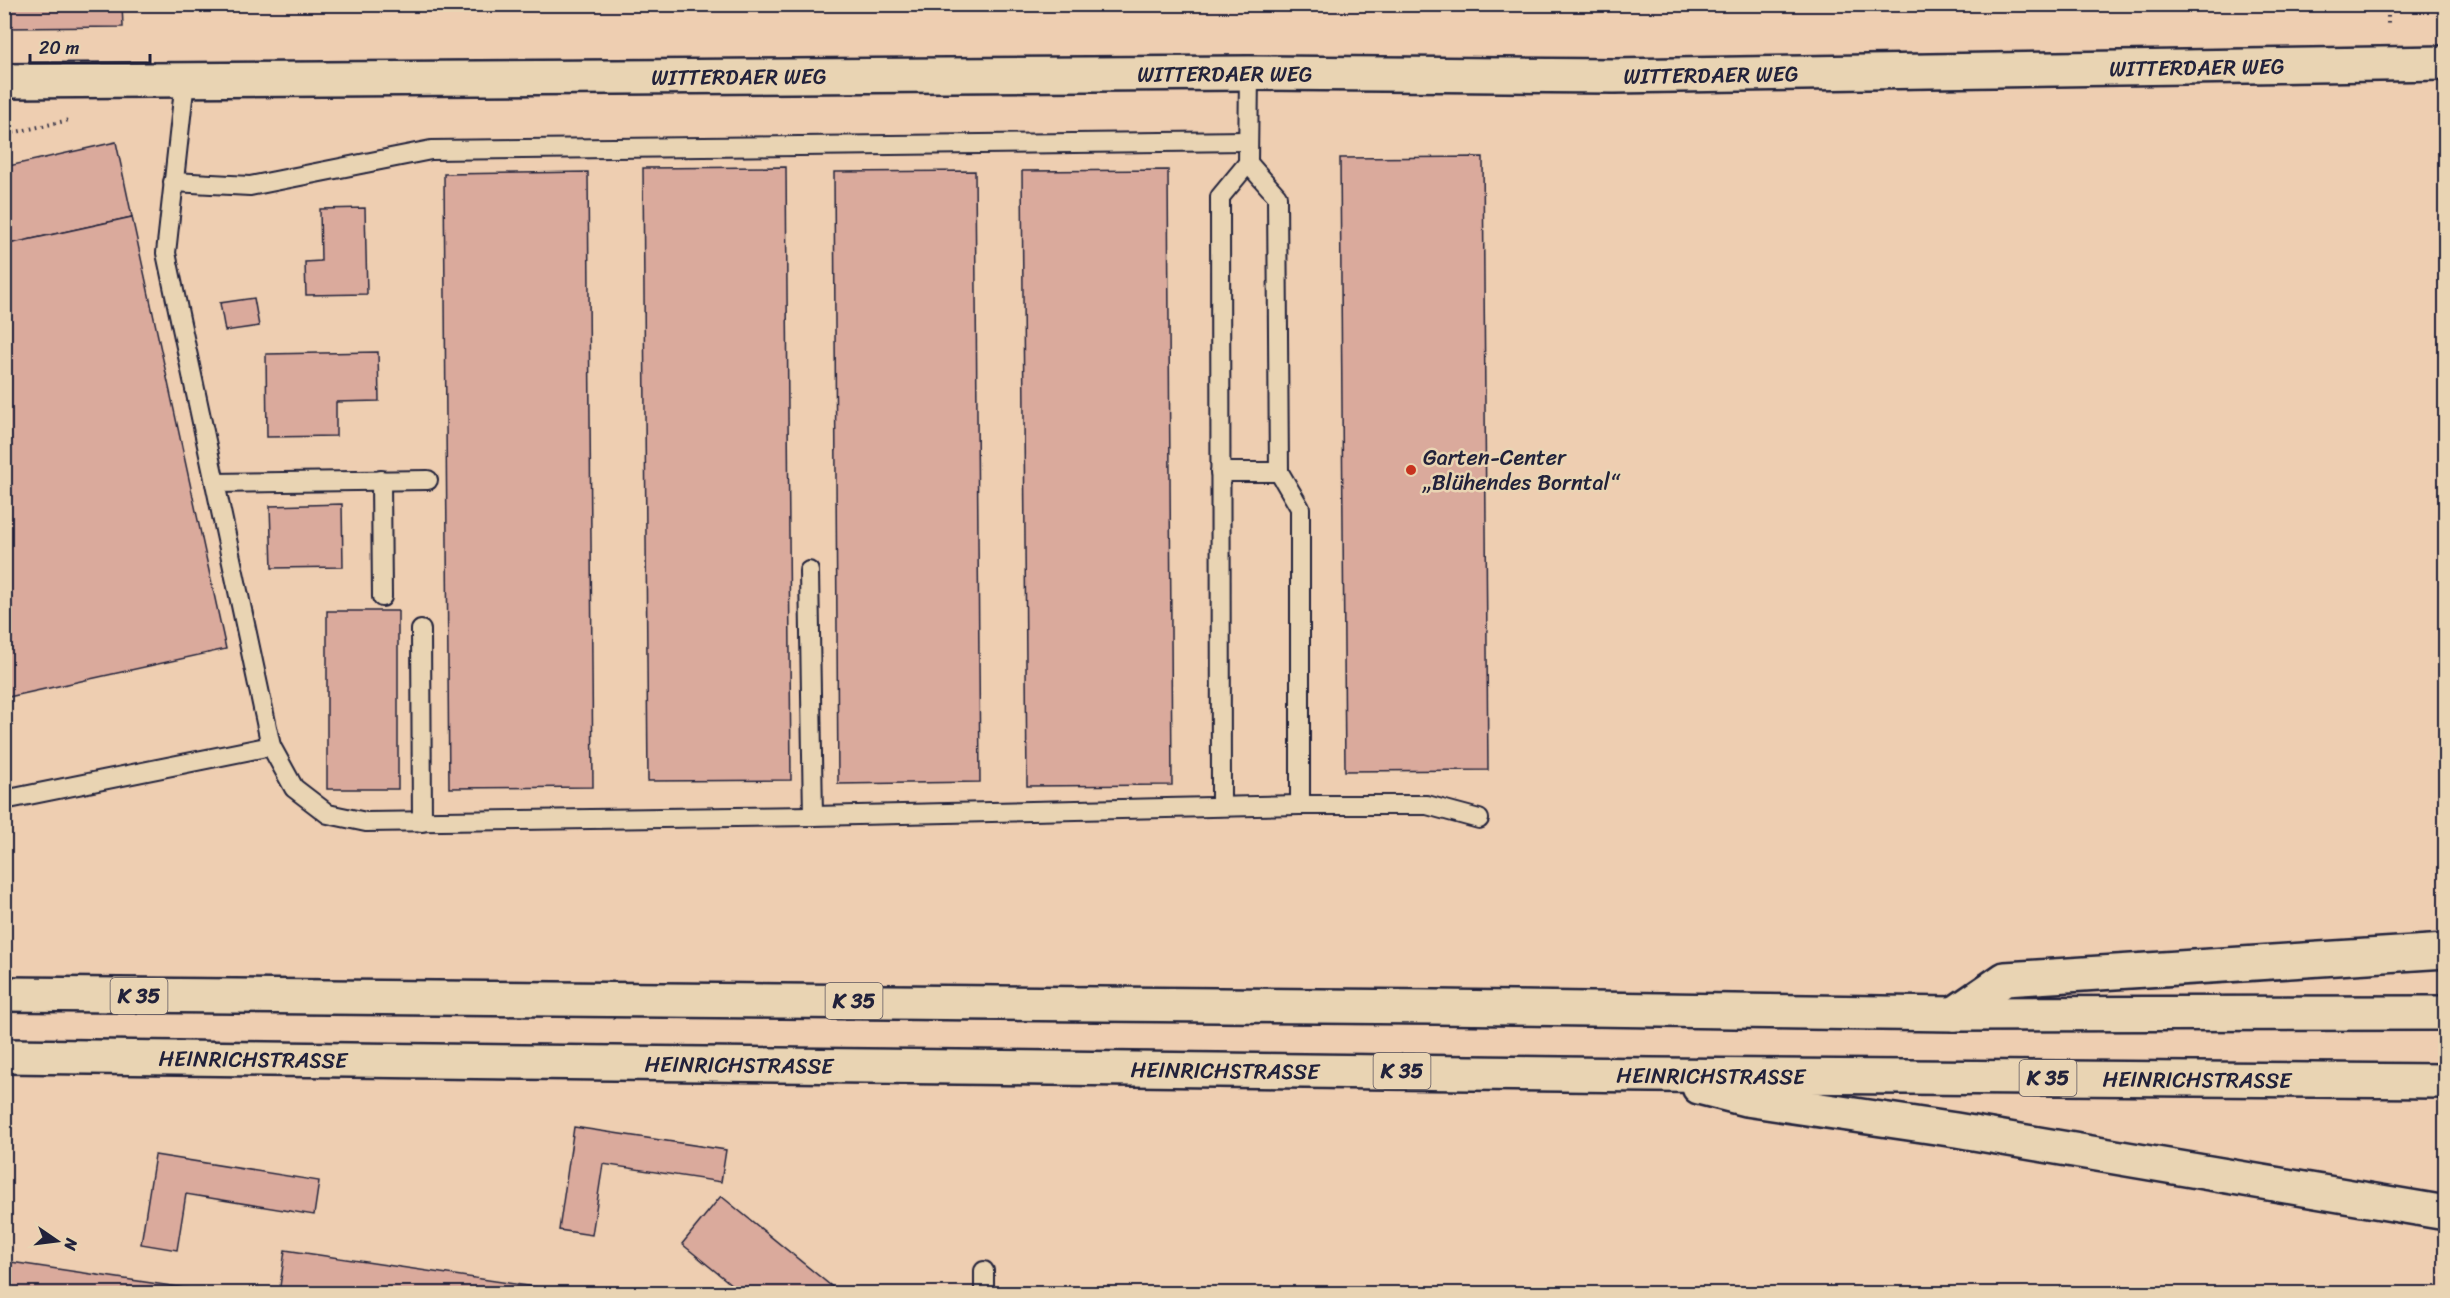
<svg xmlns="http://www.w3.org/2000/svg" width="2450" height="1298" viewBox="0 0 2450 1298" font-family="Sriracha,sans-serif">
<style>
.building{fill:#daaa9c;stroke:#22223b;stroke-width:1.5}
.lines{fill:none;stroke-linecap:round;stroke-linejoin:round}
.service-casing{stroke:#22223b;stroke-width:22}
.minor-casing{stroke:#22223b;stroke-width:38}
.trunk-casing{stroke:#22223b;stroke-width:38}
.path{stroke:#22223b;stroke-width:4;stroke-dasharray:1.5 4.5;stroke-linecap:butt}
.service{stroke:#e9d4b3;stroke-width:18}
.minor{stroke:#e9d4b3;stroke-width:33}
.trunk{stroke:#e9d4b3;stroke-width:33}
.poi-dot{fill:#c8321e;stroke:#e9d4b3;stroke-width:2}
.labels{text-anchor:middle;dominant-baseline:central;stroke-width:5;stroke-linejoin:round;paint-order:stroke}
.shield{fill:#e9d4b3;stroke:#5e575f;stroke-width:1.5}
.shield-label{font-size:21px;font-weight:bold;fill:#22223b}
.street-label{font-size:22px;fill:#22223b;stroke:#e9d4b3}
.poi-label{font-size:22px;fill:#22223b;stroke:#e9d4b3;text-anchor:start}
</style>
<rect width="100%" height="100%" fill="#eeceb1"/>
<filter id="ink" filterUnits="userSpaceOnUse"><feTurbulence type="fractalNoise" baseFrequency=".0167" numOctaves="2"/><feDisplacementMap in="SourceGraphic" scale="12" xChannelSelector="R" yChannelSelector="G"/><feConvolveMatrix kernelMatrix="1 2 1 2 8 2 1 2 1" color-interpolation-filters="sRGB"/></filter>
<g filter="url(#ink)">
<!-- building -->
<g class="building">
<polygon points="4,4 122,4 123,27 4,28"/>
<polygon points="116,142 132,217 4,245 4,167"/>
<polygon points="1483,157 1488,770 1345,771 1340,158"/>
<polygon points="786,167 791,780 648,781 643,168"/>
<polygon points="1168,170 1172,785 1027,786 1022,171"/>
<polygon points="975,171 980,782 838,784 834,172"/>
<polygon points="588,172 593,787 449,788 444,174"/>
<polygon points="365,208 367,294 306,295 305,262 321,261 320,209"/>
<polygon points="132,217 226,649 4,698 4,245"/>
<polygon points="254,298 259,326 225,331 220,303"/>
<polygon points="378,352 379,401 336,402 336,436 267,437 266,354"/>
<polygon points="342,504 343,567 272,568 270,506"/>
<rect x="327" y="611" width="71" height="178"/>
<polygon points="574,1127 726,1150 721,1182 603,1164 592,1235 559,1230"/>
<polygon points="155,1155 319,1181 314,1215 186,1194 177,1250 141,1244"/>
<polygon points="721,1196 841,1294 742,1294 726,1280 682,1244"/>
<polygon points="285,1250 583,1294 279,1294"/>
<polygon points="4,1261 218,1293 218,1294 4,1294"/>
</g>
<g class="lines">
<defs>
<g id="service">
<polyline points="173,182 250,186 431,150 1248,141"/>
<polyline points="1220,472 1279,472 1277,196 1248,163"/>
<polyline points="1279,472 1300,508 1300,805"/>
<polyline points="381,480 382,597"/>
<polyline points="215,483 428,480"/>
<polyline points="809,571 813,816"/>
<polyline points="421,630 422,822"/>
<polyline points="271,746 294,788 328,814 366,822 813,816 1300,805 1427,805 1479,819"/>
<polyline points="4,800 271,746 166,253 185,80"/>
<polyline points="1221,806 1220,197 1248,163 1249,73"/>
<polyline points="984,1294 984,1271"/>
</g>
<g id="minor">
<path id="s1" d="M4,81L1249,73L1614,76L2446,63"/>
</g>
<g id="trunk">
<polyline points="4,994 1435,1007 1954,1014 2446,1013"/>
<polyline points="1954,1014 2005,979 2446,951"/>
<path id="s2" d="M4,1056L1651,1075L2446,1081"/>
<polyline points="1699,1087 1746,1099 1956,1130 2446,1213"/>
</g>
</defs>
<!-- service casing -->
<use href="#service" class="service-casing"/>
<!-- minor casing -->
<use href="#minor" class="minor-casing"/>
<!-- trunk casing -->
<use href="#trunk" class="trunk-casing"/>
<!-- path -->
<g class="path">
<polyline points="2388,4 2388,28"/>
<polyline points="4,126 12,133 69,120"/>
</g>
<!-- service -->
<use href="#service" class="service"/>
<!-- minor -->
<use href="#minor" class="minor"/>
<!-- trunk -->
<use href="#trunk" class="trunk"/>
</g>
</g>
<!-- markers -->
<circle class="poi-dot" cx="1411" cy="470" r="6"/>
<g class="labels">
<!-- shield labels -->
<g class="shield">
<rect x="110.5" y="978" width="57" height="36" rx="4.5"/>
<rect x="825.5" y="983" width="57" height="36" rx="4.5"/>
<rect x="1373.5" y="1053" width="57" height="36" rx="4.5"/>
<rect x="2019.5" y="1060" width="57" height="36" rx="4.5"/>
</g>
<g class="shield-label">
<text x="139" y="996">K 35</text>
<text x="854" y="1001">K 35</text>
<text x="1402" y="1071">K 35</text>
<text x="2048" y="1078">K 35</text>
</g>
<!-- street labels -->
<g class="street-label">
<text stroke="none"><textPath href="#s1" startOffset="2193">WITTERDAER WEG</textPath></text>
<text stroke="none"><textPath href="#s1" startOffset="1221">WITTERDAER WEG</textPath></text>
<text stroke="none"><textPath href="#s1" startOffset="1707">WITTERDAER WEG</textPath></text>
<text stroke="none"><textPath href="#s1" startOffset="735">WITTERDAER WEG</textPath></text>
<text stroke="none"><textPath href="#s2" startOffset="249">HEINRICHSTRASSE</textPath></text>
<text stroke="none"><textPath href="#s2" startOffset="735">HEINRICHSTRASSE</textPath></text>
<text stroke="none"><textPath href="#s2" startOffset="1221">HEINRICHSTRASSE</textPath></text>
<text stroke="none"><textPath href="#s2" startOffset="1707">HEINRICHSTRASSE</textPath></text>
<text stroke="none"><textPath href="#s2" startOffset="2193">HEINRICHSTRASSE</textPath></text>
</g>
<!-- poi labels -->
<g class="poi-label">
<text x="1423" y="457">Garten-Center<tspan x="1423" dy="25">„Blühendes Borntal“</tspan></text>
</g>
</g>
<!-- margin -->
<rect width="2450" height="1298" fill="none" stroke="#e9d4b3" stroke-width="24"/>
<rect x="12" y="12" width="2426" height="1274" fill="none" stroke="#22223b" stroke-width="2" filter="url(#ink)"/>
<!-- north arrow -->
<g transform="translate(57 1241) rotate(104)" stroke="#e9d4b3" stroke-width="4.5" paint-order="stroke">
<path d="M0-4.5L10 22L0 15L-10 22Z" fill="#22223b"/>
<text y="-9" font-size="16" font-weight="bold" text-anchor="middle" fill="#22223b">N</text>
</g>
<!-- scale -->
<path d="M30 54v9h120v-9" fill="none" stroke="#22223b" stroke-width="3"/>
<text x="39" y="54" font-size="18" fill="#22223b" stroke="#e9d4b3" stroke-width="4.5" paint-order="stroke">20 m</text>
</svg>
